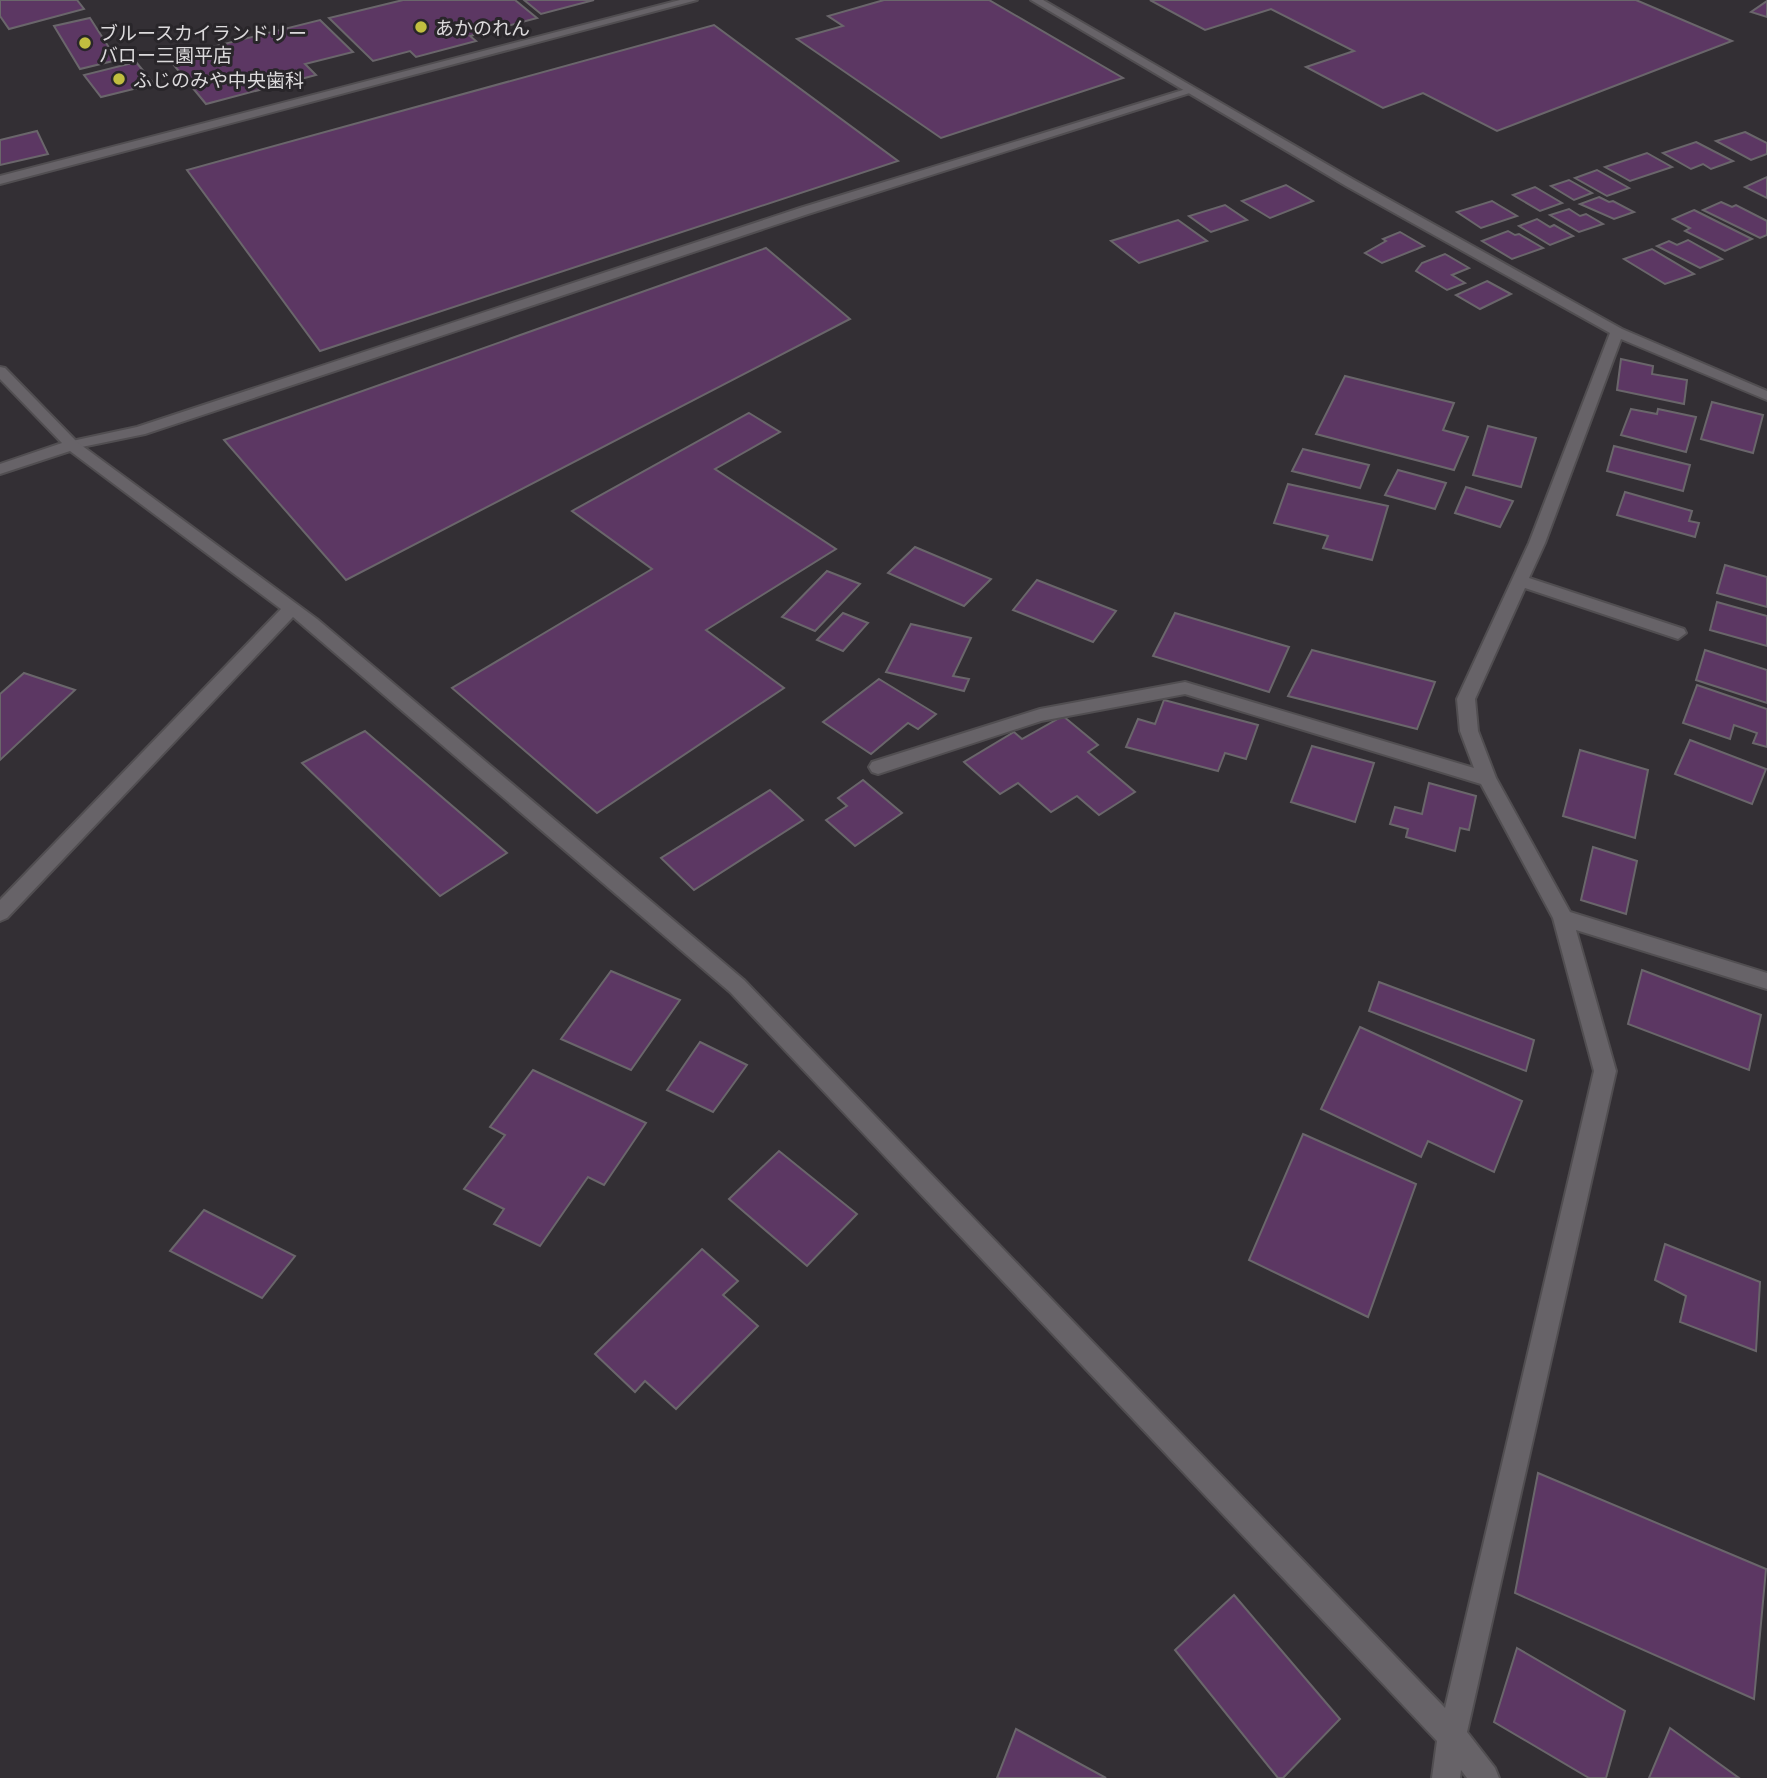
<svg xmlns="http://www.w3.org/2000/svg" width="1767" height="1778" viewBox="0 0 1767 1778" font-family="'Golos Text','Noto Sans JP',sans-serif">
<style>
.building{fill:#5c3763;stroke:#6a666b;stroke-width:2}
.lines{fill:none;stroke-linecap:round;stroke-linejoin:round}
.service-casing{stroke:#514e51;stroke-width:4}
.minor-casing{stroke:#514e51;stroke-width:4}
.service{fill:#676368;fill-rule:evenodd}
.minor{fill:#676368;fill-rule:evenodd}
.poi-dot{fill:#c1be40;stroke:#29262a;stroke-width:2.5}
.labels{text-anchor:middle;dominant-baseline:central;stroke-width:6;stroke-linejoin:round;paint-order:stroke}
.far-poi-label{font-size:19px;fill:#dcdadc;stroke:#29262a;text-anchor:start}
</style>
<rect width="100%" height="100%" fill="#332f34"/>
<!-- building -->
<g class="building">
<polygon points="0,0 77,0 84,9 9,29 0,16"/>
<polygon points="403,0 515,0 537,18 470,36 476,41 416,57 410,51 373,61 329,18"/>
<polygon points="524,0 594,0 541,14"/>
<polygon points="884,0 989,0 1123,78 941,138 797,39 843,26 828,16"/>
<polygon points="1150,0 1636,0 1732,41 1497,131 1423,93 1383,108 1306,67 1354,51 1271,9 1205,30"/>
<polygon points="1767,1 1767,17 1751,12"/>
<polygon points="90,18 117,60 80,69 54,26"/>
<polygon points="320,20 353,52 305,64 316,75 206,104 168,58"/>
<polygon points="714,25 898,161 320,351 187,170"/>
<polygon points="136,62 154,84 101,97 84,75"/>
<polygon points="37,131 48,154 0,165 0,140"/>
<polygon points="1745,132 1767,143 1767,154 1751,160 1716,141"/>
<polygon points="1696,142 1733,161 1711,169 1703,164 1691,169 1663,153"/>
<polygon points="1647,153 1672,167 1630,181 1605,167"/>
<polygon points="1597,170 1629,188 1607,196 1575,178"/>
<polygon points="1767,177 1767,198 1745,187"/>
<polygon points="1569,180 1592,193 1574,200 1551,186"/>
<polygon points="1286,185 1313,201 1270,218 1242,201"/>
<polygon points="1535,187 1562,203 1540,211 1513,195"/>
<polygon points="1599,197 1609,202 1613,201 1634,212 1614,219 1580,204"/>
<polygon points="1492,201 1517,216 1481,228 1457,212"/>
<polygon points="1721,202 1732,207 1736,205 1767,221 1767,235 1760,238 1703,210"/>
<polygon points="1225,205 1247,220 1211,232 1189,216"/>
<polygon points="1569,209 1580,216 1586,214 1603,224 1579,232 1550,215"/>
<polygon points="1694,210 1752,239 1725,251 1685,231 1690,228 1673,219"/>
<polygon points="1537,219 1550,227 1554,225 1573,236 1550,245 1519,226"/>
<polygon points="1178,220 1207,241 1139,263 1111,241"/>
<polygon points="1508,231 1515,235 1519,234 1543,248 1512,259 1482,241"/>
<polygon points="1400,232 1424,246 1382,263 1365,253 1386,241 1383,239"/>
<polygon points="1688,240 1722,259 1700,268 1657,246 1669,241 1677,245"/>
<polygon points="766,248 850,319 346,580 224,440"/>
<polygon points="1652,249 1694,274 1665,284 1624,259"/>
<polygon points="1445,254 1469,268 1452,275 1465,283 1447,290 1416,271 1422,263"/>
<polygon points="1487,281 1511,294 1480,309 1456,295"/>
<polygon points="1621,359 1653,366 1652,374 1687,380 1684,404 1617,390"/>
<polygon points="1345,376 1454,403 1443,430 1468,437 1454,470 1316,434"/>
<polygon points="1712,402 1763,415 1753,453 1701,439"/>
<polygon points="1631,409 1657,414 1658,409 1696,417 1686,452 1621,435"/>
<polygon points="749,413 780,432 715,469 836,549 706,630 784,688 597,813 452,688 652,569 572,511"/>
<polygon points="1488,426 1536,438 1521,487 1473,475"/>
<polygon points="1614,446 1690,465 1683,491 1607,471"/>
<polygon points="1303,449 1369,465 1360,488 1292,471"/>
<polygon points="1398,470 1446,483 1435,509 1385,495"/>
<polygon points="1288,484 1388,506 1372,560 1323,548 1328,536 1274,523"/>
<polygon points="1466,487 1513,501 1500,527 1455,513"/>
<polygon points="1625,492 1692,511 1689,521 1699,523 1695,537 1617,515"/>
<polygon points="915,547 991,579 964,606 888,573"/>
<polygon points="1725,565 1767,577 1767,607 1717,593"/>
<polygon points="827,571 860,584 815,631 782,617"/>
<polygon points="1037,580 1116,611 1093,642 1013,610"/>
<polygon points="1717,602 1767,616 1767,646 1710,630"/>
<polygon points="843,613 868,623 843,651 817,640"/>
<polygon points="1175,613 1289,647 1269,692 1153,656"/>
<polygon points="911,624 971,638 953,676 969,679 964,691 886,672"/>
<polygon points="1312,650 1435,682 1417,729 1288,696"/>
<polygon points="1705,650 1767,670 1767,703 1696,680"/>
<polygon points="24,673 75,690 0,760 0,694"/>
<polygon points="879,679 936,714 918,729 908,723 871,754 823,722"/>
<polygon points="1697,685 1767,709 1767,747 1753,743 1757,733 1734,725 1730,739 1683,723"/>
<polygon points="1164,700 1258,725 1246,759 1225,753 1218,771 1126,747 1138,719 1155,724"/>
<polygon points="1063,716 1098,745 1088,752 1135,792 1099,815 1077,796 1051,812 1018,783 1000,794 964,762 1014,732 1022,739"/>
<polygon points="365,731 507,853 440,896 302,763"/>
<polygon points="1690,740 1766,769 1752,804 1675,774"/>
<polygon points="1312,746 1374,763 1355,822 1291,802"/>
<polygon points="1580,750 1648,770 1635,838 1563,816"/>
<polygon points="863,780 902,813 855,846 826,820 847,806 838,798"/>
<polygon points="1429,783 1476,796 1469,830 1460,828 1455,851 1406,837 1408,829 1390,824 1395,807 1422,814"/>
<polygon points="770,790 803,820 694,890 661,858"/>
<polygon points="1593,847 1637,861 1626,914 1581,900"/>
<polygon points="1642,970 1761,1015 1749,1070 1628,1024"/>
<polygon points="611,971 680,1000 631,1070 561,1039"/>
<polygon points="1379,982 1534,1040 1526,1071 1369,1011"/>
<polygon points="1360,1027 1522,1101 1494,1172 1428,1141 1421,1157 1321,1109"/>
<polygon points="700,1042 747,1065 713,1112 667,1090"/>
<polygon points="533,1070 646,1123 604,1185 588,1177 540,1246 494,1224 504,1209 464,1189 505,1135 490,1127"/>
<polygon points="1303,1134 1416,1184 1368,1317 1249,1260"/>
<polygon points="779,1151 857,1214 807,1266 729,1199"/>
<polygon points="204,1210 295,1256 262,1298 170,1251"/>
<polygon points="1665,1244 1760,1282 1756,1351 1680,1322 1686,1296 1655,1280"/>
<polygon points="702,1249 738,1281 723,1295 758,1326 676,1409 645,1381 635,1392 595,1354"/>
<polygon points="1538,1473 1766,1569 1754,1699 1515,1593"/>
<polygon points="1234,1595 1340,1719 1283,1778 1278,1778 1175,1650"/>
<polygon points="1517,1648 1625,1711 1606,1778 1589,1778 1494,1722"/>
<polygon points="1670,1728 1739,1778 1649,1778"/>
<polygon points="1016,1729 1106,1778 997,1778"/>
</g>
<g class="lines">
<defs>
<polygon id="service" points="1186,89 1196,91 808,214 145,434 72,449 65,445 72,441 137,427 800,208"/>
<g id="minor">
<polygon points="680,0 697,0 0,184 0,176"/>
<polygon points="1031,0 1043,0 1354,180 1622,329 1767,391 1767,400 1621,339 1545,543 1529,578 1684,629 1686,633 1678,639 1525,588 1475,699 1478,731 1496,778 1570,912 1767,973 1767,989 1576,930 1616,1071 1467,1732 1495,1768 1499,1778 1467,1778 1461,1770 1460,1778 1432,1778 1437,1741 730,992 293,617 7,918 0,921 0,900 281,609 70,451 0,474 0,464 62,443 0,379 0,367 5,368 77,442 317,619 744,980 1445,1708 1594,1071 1553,918 1481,784 1185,694 1041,721 878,774 872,772 869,767 872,762 1040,709 1185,682 1474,768 1460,731 1457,699 1529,543 1610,333 1346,186"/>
</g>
</defs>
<!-- service casing -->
<use href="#service" class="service-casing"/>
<!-- minor casing -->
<use href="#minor" class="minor-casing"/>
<!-- service -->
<use href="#service" class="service"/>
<!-- minor -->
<use href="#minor" class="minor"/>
</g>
<!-- markers -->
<g class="poi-dot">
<circle cx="421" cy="27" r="7"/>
<circle cx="85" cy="43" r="7"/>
<circle cx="119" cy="79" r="7"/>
</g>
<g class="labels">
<!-- far-poi labels -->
<g class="far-poi-label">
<text x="435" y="27">あかのれん</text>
<text x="99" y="32">ブルースカイランドリー<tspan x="99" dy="22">バロー三園平店</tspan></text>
<text x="133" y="79">ふじのみや中央歯科</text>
</g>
</g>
</svg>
